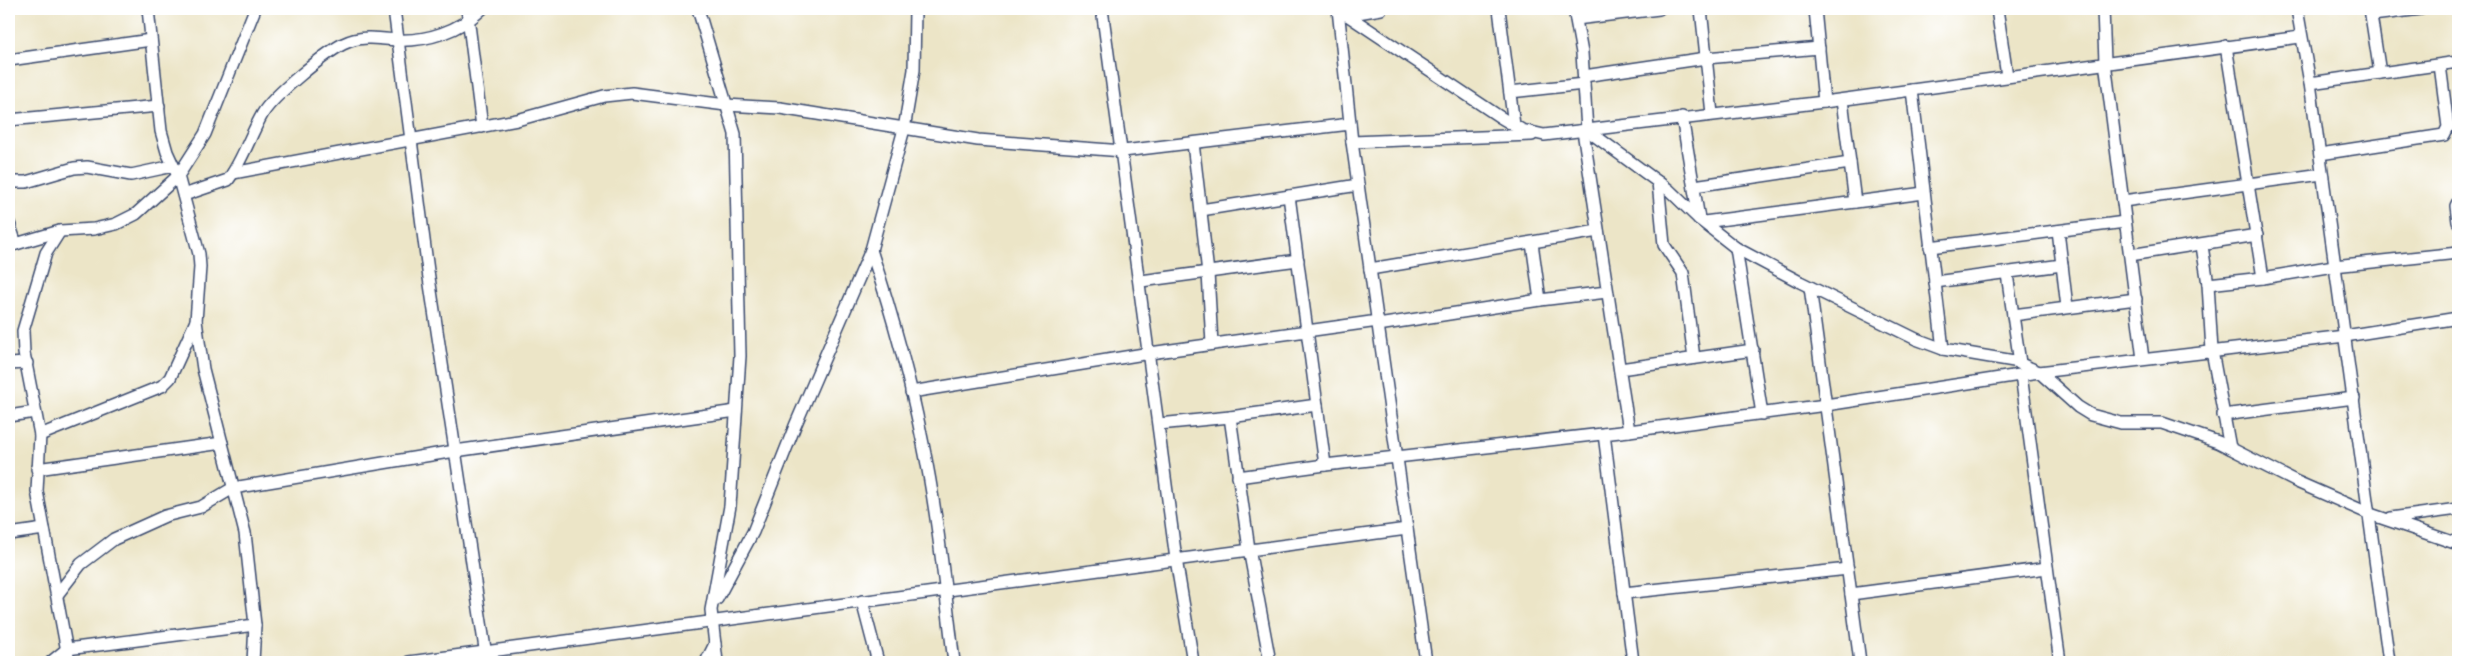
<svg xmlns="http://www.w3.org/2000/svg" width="2467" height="671" viewBox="0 0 2467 671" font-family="Mynerve,sans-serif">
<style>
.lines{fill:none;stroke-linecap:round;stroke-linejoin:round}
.minor-casing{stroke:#3a4a6e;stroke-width:14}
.minor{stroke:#fff;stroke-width:11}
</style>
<rect width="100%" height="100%" fill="#fff"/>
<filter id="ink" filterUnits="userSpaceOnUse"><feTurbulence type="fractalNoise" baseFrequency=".02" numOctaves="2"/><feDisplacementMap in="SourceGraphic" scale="10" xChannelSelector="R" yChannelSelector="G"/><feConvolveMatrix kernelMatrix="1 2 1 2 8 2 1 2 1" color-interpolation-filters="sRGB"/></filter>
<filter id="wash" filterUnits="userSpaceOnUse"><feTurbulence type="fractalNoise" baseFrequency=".0096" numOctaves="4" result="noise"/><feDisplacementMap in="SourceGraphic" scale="20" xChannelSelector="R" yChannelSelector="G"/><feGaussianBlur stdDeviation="1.12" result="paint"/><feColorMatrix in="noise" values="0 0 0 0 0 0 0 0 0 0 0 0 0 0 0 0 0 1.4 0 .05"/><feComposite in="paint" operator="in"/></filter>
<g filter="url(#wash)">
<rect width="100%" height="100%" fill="#ece5c7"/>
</g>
<g filter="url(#ink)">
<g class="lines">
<defs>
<g id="minor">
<polyline points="148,9 161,131 167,152 178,176 199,254 200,267 196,321 203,369 245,533 255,625 253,662"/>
<polyline points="394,9 428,271 487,662"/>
<polyline points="467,9 482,127"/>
<polyline points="698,9 735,134 740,356 730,506 711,610 717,662"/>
<polyline points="1102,9 1176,559 1193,662"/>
<polyline points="1338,9 1500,117 1522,130 1544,135 1824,102 2300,37"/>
<polyline points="1338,9 1352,142 1426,662"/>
<polyline points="1499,9 1514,125"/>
<polyline points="1574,9 1582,53 1587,130"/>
<polyline points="1701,9 1712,114"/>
<polyline points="1815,9 1824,102"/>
<polyline points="1997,9 2007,76"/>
<polyline points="2103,9 2105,62 2143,359"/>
<polyline points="2297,9 2310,83 2389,662"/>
<polyline points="2370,9 2380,73"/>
<polyline points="1346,15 1381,9"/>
<polyline points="2372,15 2421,9"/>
<polyline points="1576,19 1659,9"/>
<polyline points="2226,46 2263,278"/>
<polyline points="9,60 151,40"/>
<polyline points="1584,76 1706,58 1819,48"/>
<polyline points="2310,83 2458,62"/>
<polyline points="1912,90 1943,349"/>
<polyline points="1510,92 1584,84"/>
<polyline points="1842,100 1855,202"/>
<polyline points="1682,117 1699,219"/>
<polyline points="9,120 159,106"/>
<polyline points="1587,130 1669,190 1699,219 1736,248 1800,282 1916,339 1943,349 2014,361 2039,372 2078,407 2091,415 2121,423 2162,423 2218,442 2297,482 2370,514 2458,544"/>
<polyline points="1583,131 1629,431"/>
<polyline points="1352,142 1532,135"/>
<polyline points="1193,143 1208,273 1212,344"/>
<polyline points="2320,154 2444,135 2448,127 2440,65"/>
<polyline points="233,173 517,120 604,96 632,93 726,105 780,108 978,140 1123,151 1350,124"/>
<polyline points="9,182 26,182 74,168 87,167 131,175 173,166"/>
<polyline points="1658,182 1664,245 1683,273 1694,358"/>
<polyline points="1694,186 1850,163"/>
<path d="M184,195L228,180C243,160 250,135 263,113C274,95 324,54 343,44C360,35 378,38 395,40C427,42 459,31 482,9"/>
<polyline points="1289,196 1325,465"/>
<polyline points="2123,201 2322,174"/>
<polyline points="2458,202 2456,206 2458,222"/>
<polyline points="1201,210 1358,185"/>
<polyline points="1704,222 1924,193"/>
<polyline points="9,223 16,244"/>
<polyline points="60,231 46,253 23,331 24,353 40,435 37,491 69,662"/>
<polyline points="2058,231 2067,307"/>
<polyline points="1532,243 1540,300"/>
<polyline points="9,246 60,231 94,229 116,224 136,214 178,176 205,134 255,9"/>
<polyline points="2202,246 2208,284 2212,351 2230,448"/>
<polyline points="1930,247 2125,222"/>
<polyline points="1736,248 1762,414"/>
<path d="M871,250C892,314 910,378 923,444C938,516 945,590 954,662"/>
<polyline points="2130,255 2257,235"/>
<polyline points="1370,269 1598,231"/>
<polyline points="2007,274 2020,363"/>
<polyline points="1141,281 1298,260"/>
<polyline points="1935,282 2062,265"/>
<polyline points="2208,284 2263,278 2334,266 2458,253"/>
<polyline points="1810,287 1860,662"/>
<polyline points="2013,315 2136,299"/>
<polyline points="1378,325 1540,300 1607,292"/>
<polyline points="9,364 27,363"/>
<polyline points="1620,369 1753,350"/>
<polyline points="2021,375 2060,662"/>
<polyline points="911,392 1150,353 1378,321"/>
<polyline points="2223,415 2354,398"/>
<polyline points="9,416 35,412"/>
<polyline points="1230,417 1249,549 1270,662"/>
<polyline points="1159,424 1230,417 1317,405"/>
<polyline points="1604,434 1633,662"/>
<polyline points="40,435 162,386 170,378 196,321"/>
<polyline points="37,469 222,443"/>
<polyline points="1238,477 1325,465 1629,431 1826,405 2039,372 2345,336 2458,318"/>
<polyline points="2391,518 2458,509"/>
<polyline points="9,534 44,529"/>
<polyline points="1624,593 1848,569"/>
<polyline points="1851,594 2047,568"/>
<polyline points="57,595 81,564 114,539 165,516 201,507 233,488 455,451 736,411"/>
<polyline points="717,599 753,532 795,426 871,250 904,129 914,70 915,9"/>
<polyline points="862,601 878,662"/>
<polyline points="51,662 67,649 255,625"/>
<polyline points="409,662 1407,529"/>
<polyline points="706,662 715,644"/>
</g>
</defs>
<!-- minor casing -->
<use href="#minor" class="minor-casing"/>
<!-- minor -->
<use href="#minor" class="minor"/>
</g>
</g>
<!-- margin -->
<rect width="2467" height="671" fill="none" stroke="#fff" stroke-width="30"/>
</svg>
